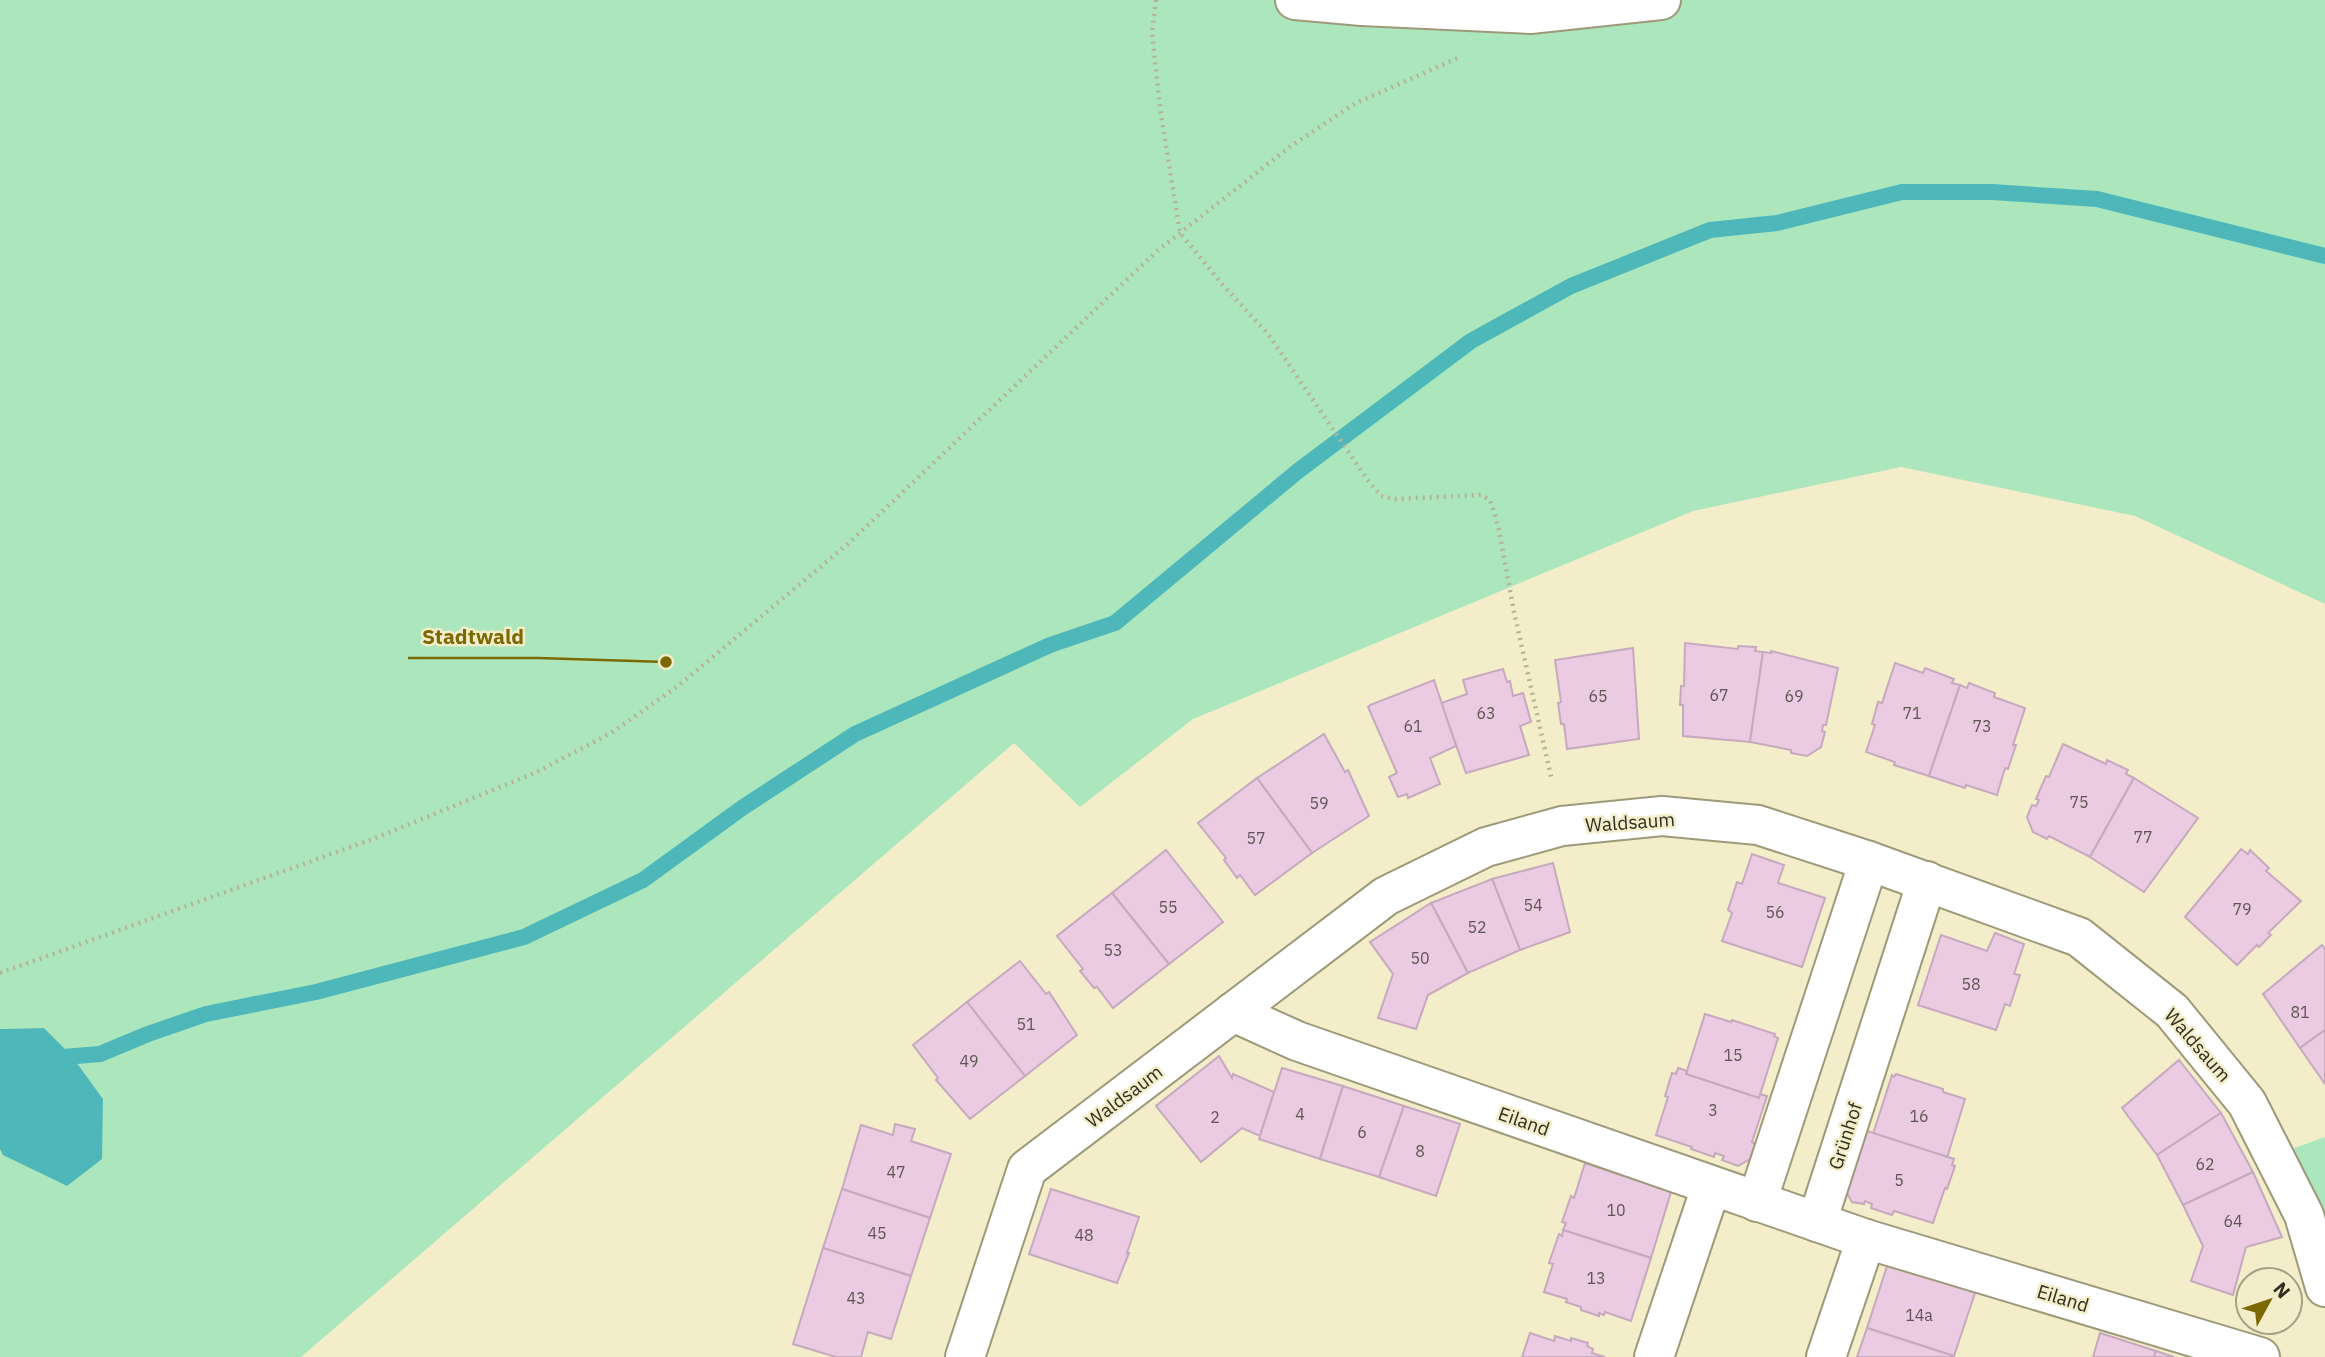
<svg xmlns="http://www.w3.org/2000/svg" width="2325" height="1357" viewBox="0 0 2325 1357" font-family="'IBM Plex Sans',sans-serif">
<style>
.green{fill:#abe6bd}
.water{fill:#4eb7b9}
.lines{fill:none;stroke-linecap:round;stroke-linejoin:round}
.stream{stroke:#4eb7b9;stroke-width:16}
.building{fill:#eacbe2;stroke:#c7a9bf;stroke-width:2}
.minor-casing{stroke:#9e9979;stroke-width:42}
.path{stroke:#b7b296;stroke-width:4.5;stroke-dasharray:2 5;stroke-linecap:butt}
.minor{stroke:#fff;stroke-width:38}
.labels{text-anchor:middle;dominant-baseline:central;stroke-width:5;stroke-linejoin:round;paint-order:stroke}
.number-label{font-size:16px;fill:#5e5551}
.street-label{font-size:19px;fill:#302e21;stroke:#f3edca}
.leader{fill:none;stroke:#7c6800;stroke-width:2.5}
.callout-dot{fill:#7c6800;stroke:#f3edca;stroke-width:2.5}
.callout-label{font-size:21px;text-anchor:middle;font-weight:bold;fill:#7c6800;stroke:#f3edca;stroke-width:5;stroke-linejoin:round;paint-order:stroke}
</style>
<rect width="100%" height="100%" fill="#f3edca"/>
<!-- green -->
<g class="green">
<polygon points="0,0 2325,0 2325,604 2135,516 1901,467 1693,511 1193,719 1080,807 1014,743 301,1357 0,1357 0,1149 4,1155 67,1186 101,1159 103,1099 71,1055 44,1028 0,1029"/>
<polygon points="2325,1137 2325,1228 2289,1150"/>
</g>
<!-- water -->
<polygon class="water" points="44,1028 71,1055 103,1099 102,1159 67,1186 3,1155 0,1149 0,1029"/>
<g class="lines">
<!-- stream -->
<polyline class="stream" points="51,1058 100,1054 148,1034 206,1014 316,992 524,937 643,880 742,808 855,734 1050,645 1115,623 1298,471 1471,341 1571,286 1710,230 1777,223 1902,192 1992,192 2097,199 2325,256"/>
</g>
<!-- building -->
<g class="building">
<polygon points="1685,643 1738,649 1738,646 1756,647 1755,651 1763,652 1750,742 1683,736 1683,705 1680,705 1681,686 1684,686"/>
<polygon points="1633,648 1639,739 1567,749 1564,724 1561,724 1558,703 1561,702 1555,660"/>
<polygon points="1771,651 1838,668 1826,725 1823,725 1822,731 1825,732 1821,747 1807,756 1791,753 1791,750 1750,742 1763,652 1771,653"/>
<polygon points="1895,663 1923,673 1925,668 1954,679 1952,683 1960,685 1929,776 1894,765 1895,762 1866,752 1875,725 1872,724 1878,702 1882,703"/>
<polygon points="1503,669 1507,682 1510,681 1513,696 1523,693 1531,722 1520,726 1529,755 1466,773 1441,703 1467,694 1463,680"/>
<polygon points="1434,680 1456,746 1430,758 1440,784 1408,798 1407,794 1398,797 1389,777 1397,773 1368,707 1370,705"/>
<polygon points="1969,683 1995,693 1994,697 2025,708 2013,745 2016,745 2008,769 2005,768 1997,795 1966,785 1965,788 1929,776 1960,685 1967,688"/>
<polygon points="1324,734 1345,772 1348,770 1369,816 1312,853 1257,778"/>
<polygon points="2063,744 2106,764 2107,760 2128,770 2126,774 2134,778 2090,857 2049,836 2047,839 2033,832 2027,817 2032,805 2036,806 2039,800 2036,799 2046,776 2049,777"/>
<polygon points="1257,778 1312,853 1255,895 1240,875 1237,878 1224,860 1226,858 1198,823"/>
<polygon points="2134,778 2198,818 2144,892 2090,857"/>
<polygon points="2241,849 2248,854 2250,850 2269,868 2266,871 2301,901 2268,933 2271,935 2259,947 2257,945 2237,965 2185,917"/>
<polygon points="1166,850 1223,922 1169,964 1112,893"/>
<polygon points="1752,854 1784,865 1778,883 1825,898 1802,967 1722,941 1732,913 1728,910 1737,882 1742,884"/>
<polygon points="1553,863 1570,932 1520,950 1492,879"/>
<polygon points="1492,879 1520,950 1468,973 1431,903"/>
<polygon points="1112,893 1169,964 1113,1008 1097,987 1094,988 1080,971 1083,969 1057,936"/>
<polygon points="1431,903 1468,973 1428,995 1416,1029 1378,1018 1393,974 1370,942"/>
<polygon points="1995,933 2024,944 2014,974 2020,975 2010,1006 2005,1004 1996,1030 1918,1005 1941,935 1987,951"/>
<polygon points="2322,945 2325,949 2325,1030 2300,1048 2263,994"/>
<polygon points="1020,961 1046,994 1049,992 1077,1035 1025,1076 967,1002"/>
<polygon points="967,1002 1025,1076 970,1119 936,1080 938,1078 913,1045"/>
<polygon points="1705,1014 1731,1022 1732,1020 1775,1034 1774,1036 1778,1038 1759,1098 1686,1074"/>
<polygon points="2325,1030 2325,1084 2300,1048"/>
<polygon points="1219,1056 1232,1078 1233,1074 1274,1092 1260,1136 1242,1128 1201,1162 1156,1106"/>
<polygon points="2179,1060 2221,1113 2157,1155 2122,1108"/>
<polygon points="1282,1068 1343,1086 1320,1159 1259,1139"/>
<polygon points="1678,1068 1687,1071 1686,1074 1759,1098 1760,1094 1767,1096 1752,1142 1755,1144 1750,1159 1738,1166 1722,1160 1724,1156 1715,1153 1714,1157 1691,1149 1692,1147 1656,1135 1668,1097 1665,1096 1672,1073 1676,1074"/>
<polygon points="1896,1074 1943,1089 1943,1092 1965,1099 1947,1158 1873,1134 1892,1075 1894,1077"/>
<polygon points="1343,1086 1404,1106 1379,1177 1320,1159"/>
<polygon points="1404,1106 1460,1124 1436,1196 1379,1177"/>
<polygon points="2221,1113 2253,1172 2183,1205 2157,1155"/>
<polygon points="895,1124 915,1129 911,1141 951,1154 930,1218 842,1189 861,1125 893,1135"/>
<polygon points="1867,1131 1954,1159 1952,1165 1955,1166 1947,1189 1945,1188 1933,1223 1894,1211 1892,1215 1871,1208 1872,1204 1865,1201 1864,1204 1852,1202 1844,1188 1853,1172"/>
<polygon points="1585,1163 1624,1176 1626,1172 1644,1178 1643,1182 1671,1192 1651,1258 1563,1230 1566,1223 1562,1222 1571,1196 1574,1198"/>
<polygon points="2253,1172 2282,1237 2246,1247 2233,1295 2191,1281 2203,1246 2183,1205"/>
<polygon points="842,1189 930,1218 911,1276 823,1248"/>
<polygon points="1051,1189 1139,1217 1127,1253 1129,1253 1117,1283 1029,1254"/>
<polygon points="1563,1230 1651,1258 1631,1321 1605,1312 1604,1315 1599,1313 1599,1316 1581,1310 1581,1307 1566,1302 1567,1299 1544,1292 1553,1264 1549,1263 1559,1234 1562,1236"/>
<polygon points="823,1248 911,1276 891,1339 868,1332 861,1357 836,1357 793,1344"/>
<polygon points="1888,1263 1976,1290 1954,1356 1867,1328"/>
<polygon points="1867,1328 1954,1356 1954,1357 1857,1357"/>
<polygon points="1530,1333 1554,1341 1555,1336 1571,1341 1571,1338 1588,1343 1587,1346 1593,1349 1592,1353 1605,1357 1522,1357"/>
<polygon points="2100,1333 2156,1351 2154,1357 2093,1357"/>
<polygon points="2156,1351 2174,1357 2154,1357"/>
</g>
<g class="lines">
<defs>
<g id="minor">
<polyline points="1295,0 1362,6 1530,14 1661,0"/>
<polyline points="1233,1012 1297,1041 1866,1239 2260,1357"/>
<polyline points="1757,1202 1869,861"/>
<polyline points="1817,1222 1927,881"/>
<polyline points="965,1357 1027,1169 1386,896 1486,847 1562,826 1662,816 1758,825 1869,861 2079,937 2172,1011 2247,1103 2304,1215 2325,1287"/>
<polyline points="1654,1357 1711,1187"/>
<polyline points="1826,1357 1866,1239"/>
</g>
</defs>
<!-- minor casing -->
<use href="#minor" class="minor-casing"/>
<!-- path -->
<g class="path">
<polyline points="1156,0 1152,32 1160,108 1180,233 1222,284 1268,334 1369,482 1381,496 1395,499 1481,495 1490,500 1498,525 1514,612 1552,781"/>
<polyline points="0,973 373,839 537,772 611,733 678,686 849,543 1157,251 1291,146 1356,103 1458,58"/>
</g>
<!-- minor -->
<use href="#minor" class="minor"/>
</g>
<g class="labels">
<!-- number labels -->
<g class="number-label">
<text x="1719" y="695">67</text>
<text x="1598" y="696">65</text>
<text x="1794" y="696">69</text>
<text x="1486" y="713">63</text>
<text x="1912" y="713">71</text>
<text x="1413" y="726">61</text>
<text x="1982" y="726">73</text>
<text x="2079" y="802">75</text>
<text x="1319" y="803">59</text>
<text x="2143" y="837">77</text>
<text x="1256" y="838">57</text>
<text x="1533" y="905">54</text>
<text x="1168" y="907">55</text>
<text x="2242" y="909">79</text>
<text x="1775" y="912">56</text>
<text x="1477" y="927">52</text>
<text x="1113" y="950">53</text>
<text x="1420" y="958">50</text>
<text x="1971" y="984">58</text>
<text x="2300" y="1012">81</text>
<text x="1026" y="1024">51</text>
<text x="1733" y="1055">15</text>
<text x="969" y="1061">49</text>
<text x="1713" y="1110">3</text>
<text x="1300" y="1114">4</text>
<text x="1919" y="1116">16</text>
<text x="1215" y="1117">2</text>
<text x="1362" y="1132">6</text>
<text x="1420" y="1151">8</text>
<text x="2205" y="1164">62</text>
<text x="896" y="1172">47</text>
<text x="1899" y="1180">5</text>
<text x="1616" y="1210">10</text>
<text x="2233" y="1221">64</text>
<text x="877" y="1233">45</text>
<text x="1084" y="1235">48</text>
<text x="1596" y="1278">13</text>
<text x="856" y="1298">43</text>
<text x="1919" y="1315">14a</text>
</g>
<!-- street labels -->
<g class="street-label">
<text transform="translate(1630 822) rotate(-4)">Waldsaum</text>
<text transform="translate(2198 1045) rotate(49)">Waldsaum</text>
<text transform="translate(1124 1096) rotate(-37)">Waldsaum</text>
<text transform="translate(1524 1121) rotate(19)">Eiland</text>
<text transform="translate(1845 1136) rotate(-72)">Grünhof</text>
<text transform="translate(2063 1298) rotate(17)">Eiland</text>
</g>
</g>
<!-- callouts -->
<path class="leader" d="M666 662L538 658H408"/>
<circle class="callout-dot" cx="666" cy="662" r="7"/>
<g class="callout-label">
<text x="473" y="644">Stadtwald</text>
</g>
<!-- north arrow -->
<g transform="translate(2269 1301) rotate(50)"><circle r="33" fill="#f3edca" stroke="#a5a186" stroke-width="2"/>
<path d="M0-5L12 26L0 18L-12 26Z" fill="#7c6800"/>
<text y="-10" font-size="19" font-weight="bold" text-anchor="middle" fill="#302e21">N</text>
</g>
</svg>
